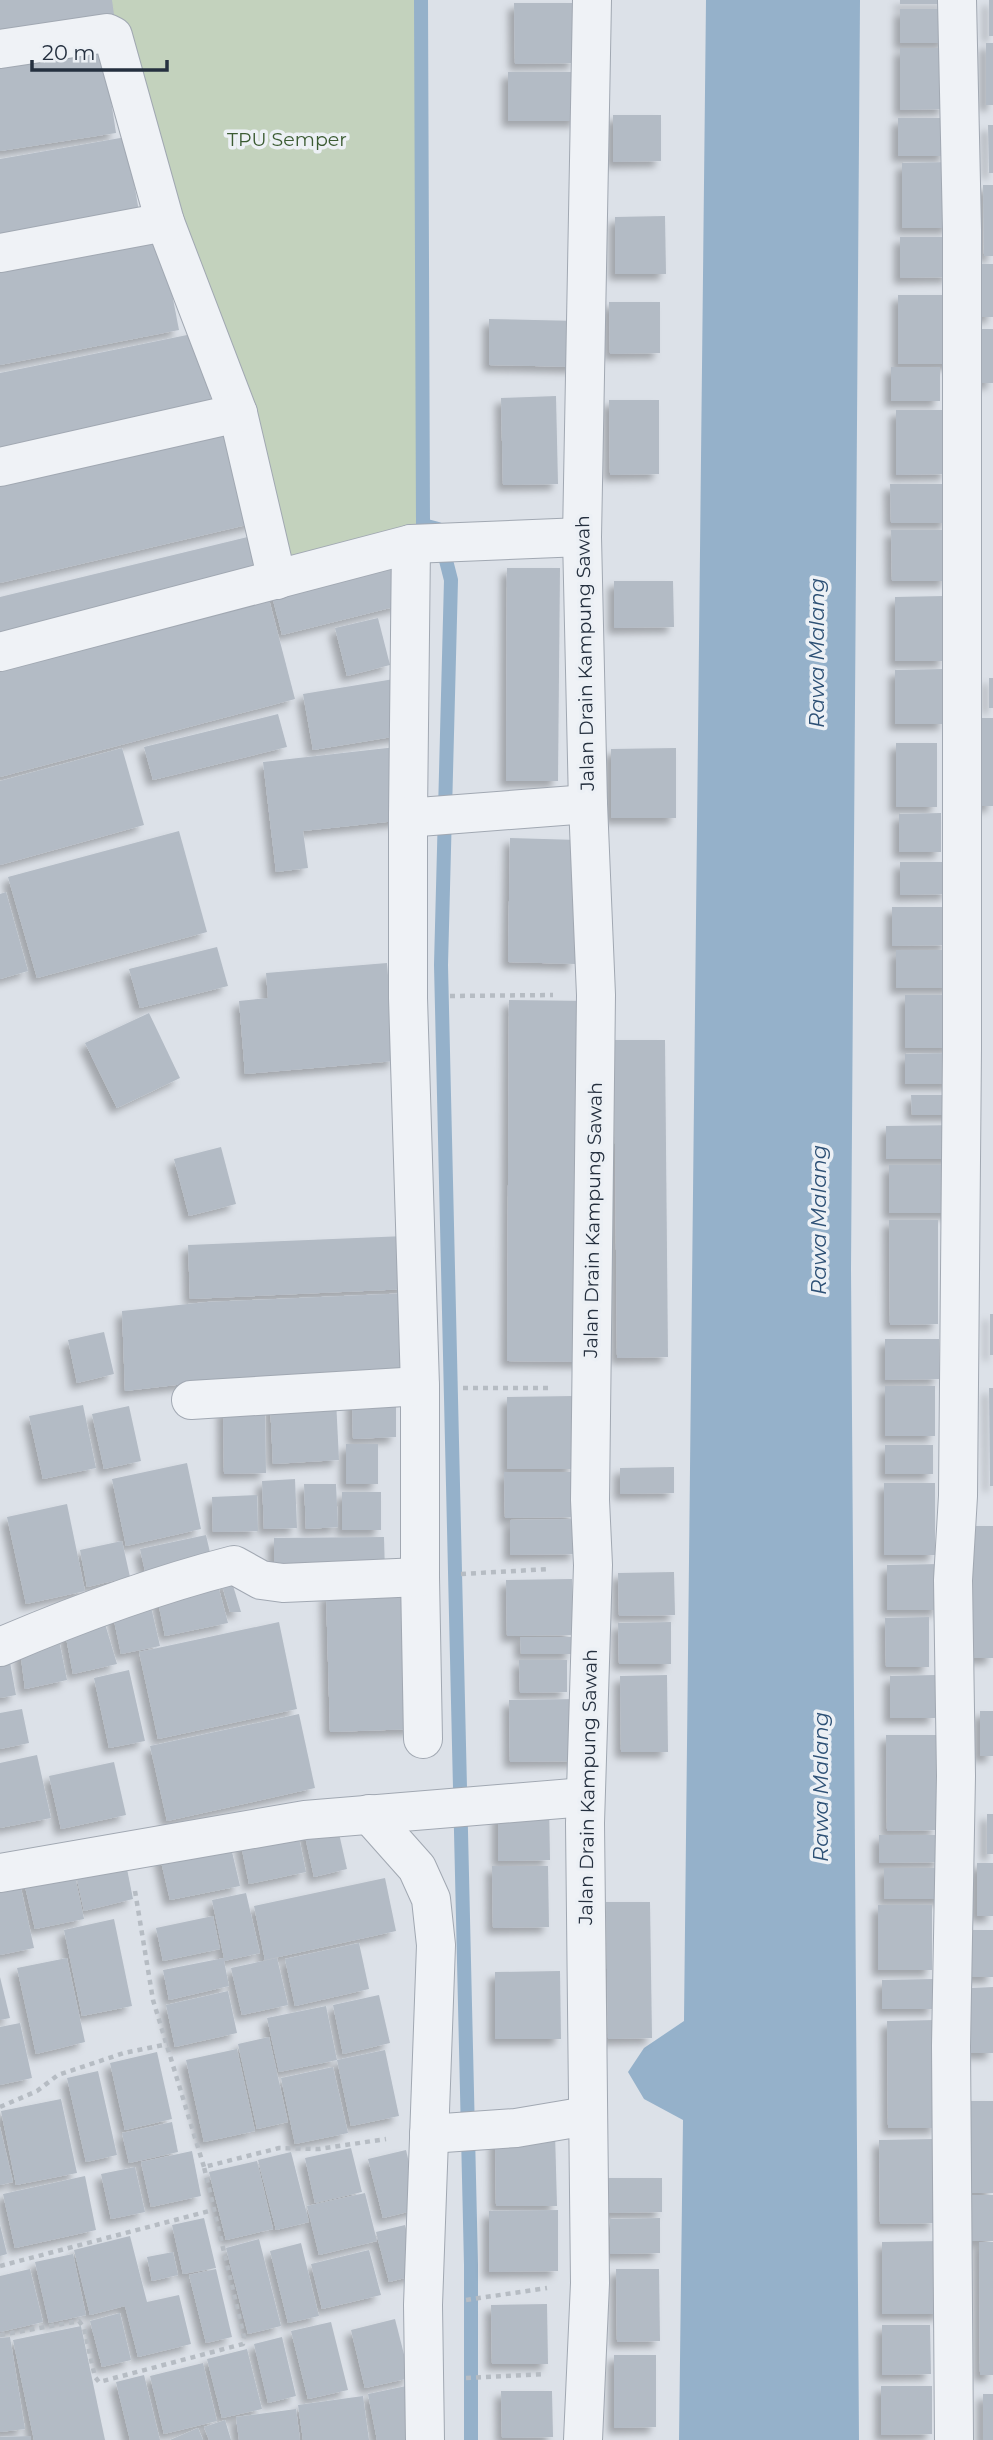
<svg xmlns="http://www.w3.org/2000/svg" width="993" height="2440" viewBox="0 0 993 2440" font-family="Montserrat,sans-serif">
<style>
.green{fill:#c3d2bd}
.water{fill:#95b1ca}
.lines{fill:none;stroke-linecap:round;stroke-linejoin:round}
.stream{stroke:#95b1ca;stroke-width:14}
.building{fill:#b3bbc5;filter:url(#shadow)}
.minor-casing{stroke:#a1a8b2;stroke-width:40}
.path{stroke:#b6bcc3;stroke-width:4.5;stroke-dasharray:5 5;stroke-linecap:butt}
.minor{stroke:#eff2f6;stroke-width:38}
.labels{text-anchor:middle;dominant-baseline:central;stroke-width:7;stroke-linejoin:round;paint-order:stroke}
.park-label{font-size:19px;fill:#3b5b32;stroke:#ecf0f5}
.street-label{font-size:19px;fill:#25303f;stroke:#ecf0f5}
.water-label{font-size:21px;font-style:italic;fill:#2d5075;stroke:#ecf0f5}
</style>
<defs>
<filter id="shadow"><feDropShadow dx="-6" dy="6" stdDeviation="3.5" flood-color="#0004"/></filter>
</defs>
<rect width="100%" height="100%" fill="#dce1e8"/>
<!-- green -->
<polygon class="green" points="107,0 421,0 423,525 277,572"/>
<!-- water -->
<polygon class="water" points="706,0 860,0 851,1269 859,2440 679,2440 683,2120 644,2099 628,2072 644,2048 684,2021"/>
<g class="lines">
<!-- stream -->
<polyline class="stream" points="421,0 423,525 438,529 451,580 441,965 471,2265 471,2440"/>
</g>
<!-- building -->
<g class="building">
<polygon points="0,0 112,0 115,22 0,37"/>
<rect x="900" y="0" width="47" height="4"/>
<rect x="989" y="0" width="4" height="36"/>
<polygon points="514,3 574,3 575,63 515,64"/>
<polygon points="900,9 946,9 947,43 900,43"/>
<polygon points="102,41 116,133 0,151 0,58"/>
<rect x="986" y="43" width="7" height="62"/>
<polygon points="900,48 944,48 945,109 900,110"/>
<rect x="508" y="72" width="70" height="49"/>
<polygon points="613,115 661,115 661,161 613,162"/>
<rect x="898" y="118" width="48" height="38"/>
<polygon points="988,125 993,125 993,173 989,173"/>
<polygon points="126,137 141,223 0,248 0,159"/>
<polygon points="950,162 950,228 902,228 902,163"/>
<polygon points="983,185 993,185 993,256 984,256"/>
<polygon points="665,216 666,274 615,274 615,217"/>
<polygon points="160,231 179,330 0,365 0,262"/>
<polygon points="900,237 950,237 950,277 900,278"/>
<polygon points="979,264 993,264 993,317 980,317"/>
<polygon points="898,295 957,295 958,364 898,364"/>
<polygon points="609,302 660,302 660,353 610,354"/>
<polygon points="489,319 579,321 578,367 489,365"/>
<rect x="980" y="329" width="13" height="54"/>
<polygon points="197,333 214,413 0,458 0,373"/>
<rect x="891" y="367" width="49" height="34"/>
<polygon points="556,396 558,484 503,485 501,398"/>
<polygon points="609,400 659,400 659,474 610,475"/>
<polygon points="896,410 947,410 947,474 896,475"/>
<polygon points="231,422 255,523 0,583 0,478"/>
<polygon points="890,484 948,484 948,523 891,523"/>
<polygon points="891,530 947,530 947,581 892,581"/>
<polygon points="260,534 270,577 0,643 0,597"/>
<polygon points="389,557 402,605 282,635 270,588"/>
<polygon points="507,568 560,568 558,781 506,781"/>
<polygon points="614,581 673,581 674,627 614,628"/>
<polygon points="266,588 295,699 0,777 0,658"/>
<polygon points="944,596 945,661 895,661 895,597"/>
<polygon points="378,618 390,665 347,676 335,628"/>
<polygon points="944,669 945,724 895,724 895,670"/>
<rect x="989" y="678" width="4" height="30"/>
<polygon points="394,679 404,735 313,750 303,694"/>
<polygon points="278,714 287,747 153,780 144,747"/>
<rect x="982" y="718" width="11" height="88"/>
<rect x="896" y="743" width="41" height="64"/>
<polygon points="396,747 405,820 303,831 308,868 276,872 263,762"/>
<polygon points="122,748 144,825 0,865 0,781"/>
<polygon points="676,748 676,818 611,818 611,749"/>
<polygon points="941,813 941,852 899,852 899,814"/>
<polygon points="179,831 207,932 37,978 8,877"/>
<polygon points="510,838 578,840 575,964 508,962"/>
<polygon points="900,862 948,862 948,894 900,895"/>
<polygon points="6,892 28,971 0,979 0,894"/>
<polygon points="892,907 948,907 948,945 892,946"/>
<polygon points="217,947 228,986 140,1008 129,969"/>
<polygon points="896,950 952,950 953,988 896,988"/>
<polygon points="387,963 395,1061 245,1074 239,1001 268,998 266,973"/>
<polygon points="905,995 952,995 953,1048 905,1048"/>
<polygon points="509,1000 591,1001 589,1362 507,1361"/>
<polygon points="149,1013 180,1078 117,1108 85,1043"/>
<polygon points="614,1040 665,1040 668,1357 617,1358"/>
<polygon points="953,1053 953,1084 905,1084 905,1054"/>
<polygon points="911,1095 958,1095 958,1115 912,1115"/>
<polygon points="956,1125 956,1159 886,1159 886,1126"/>
<polygon points="221,1147 236,1204 189,1216 174,1159"/>
<polygon points="889,1165 955,1165 956,1213 889,1213"/>
<polygon points="889,1220 938,1220 938,1324 890,1325"/>
<polygon points="405,1236 408,1289 190,1299 188,1245"/>
<polygon points="411,1293 414,1372 210,1381 125,1391 122,1311 207,1302"/>
<rect x="990" y="1314" width="3" height="41"/>
<polygon points="104,1332 114,1374 77,1383 68,1340"/>
<polygon points="885,1339 939,1339 939,1379 885,1380"/>
<rect x="885" y="1386" width="50" height="50"/>
<polygon points="989,1388 993,1388 993,1486 990,1486"/>
<polygon points="573,1396 574,1469 507,1469 507,1397"/>
<polygon points="352,1398 396,1398 396,1437 353,1439"/>
<polygon points="336,1400 339,1460 273,1464 270,1403"/>
<polygon points="83,1405 96,1468 43,1479 29,1416"/>
<polygon points="129,1406 141,1461 104,1469 92,1414"/>
<polygon points="223,1408 265,1408 266,1473 224,1474"/>
<rect x="346" y="1444" width="32" height="40"/>
<rect x="885" y="1445" width="48" height="29"/>
<polygon points="187,1463 201,1529 126,1546 112,1479"/>
<polygon points="674,1467 674,1493 620,1494 620,1468"/>
<polygon points="504,1472 575,1472 575,1517 505,1518"/>
<polygon points="295,1479 297,1528 264,1529 262,1481"/>
<rect x="884" y="1483" width="51" height="72"/>
<polygon points="304,1484 336,1484 338,1527 306,1529"/>
<rect x="342" y="1492" width="39" height="38"/>
<polygon points="257,1495 258,1531 213,1532 212,1497"/>
<polygon points="67,1504 85,1591 26,1604 7,1517"/>
<polygon points="575,1519 576,1554 510,1555 510,1520"/>
<polygon points="967,1526 993,1526 993,1658 968,1658"/>
<polygon points="206,1535 211,1557 145,1571 140,1549"/>
<polygon points="384,1537 385,1573 274,1574 274,1538"/>
<polygon points="122,1541 130,1577 87,1587 80,1550"/>
<polygon points="939,1564 939,1610 887,1610 887,1565"/>
<polygon points="674,1572 675,1615 619,1616 618,1573"/>
<polygon points="216,1578 228,1623 165,1636 156,1592"/>
<polygon points="231,1579 241,1612 230,1612 221,1582"/>
<polygon points="572,1579 572,1635 507,1636 506,1580"/>
<polygon points="410,1591 414,1729 330,1732 326,1593"/>
<polygon points="149,1598 160,1646 121,1654 111,1606"/>
<polygon points="103,1617 117,1664 73,1674 64,1627"/>
<polygon points="929,1617 929,1667 886,1667 885,1618"/>
<polygon points="279,1622 297,1709 158,1739 139,1652"/>
<polygon points="671,1622 671,1664 619,1664 618,1623"/>
<polygon points="58,1635 67,1680 25,1689 20,1650"/>
<polygon points="520,1637 572,1637 572,1654 521,1654"/>
<polygon points="9,1657 16,1695 0,1698 0,1660"/>
<polygon points="519,1660 567,1660 567,1692 520,1693"/>
<polygon points="129,1670 145,1741 109,1748 94,1678"/>
<polygon points="667,1675 668,1752 621,1752 620,1676"/>
<polygon points="935,1675 935,1718 890,1718 890,1676"/>
<polygon points="578,1699 578,1761 510,1762 509,1700"/>
<polygon points="22,1709 29,1743 0,1749 0,1713"/>
<rect x="980" y="1711" width="13" height="45"/>
<polygon points="299,1714 315,1788 167,1821 150,1746"/>
<polygon points="886,1735 936,1735 937,1830 887,1831"/>
<polygon points="37,1755 51,1818 0,1828 0,1763"/>
<polygon points="114,1762 126,1815 61,1829 49,1776"/>
<polygon points="549,1803 550,1860 498,1861 498,1806"/>
<rect x="987" y="1814" width="6" height="40"/>
<polygon points="336,1820 347,1869 314,1877 303,1827"/>
<polygon points="297,1828 306,1872 249,1884 240,1840"/>
<polygon points="879,1835 941,1835 941,1862 879,1863"/>
<polygon points="229,1839 240,1886 170,1900 159,1853"/>
<rect x="977" y="1863" width="16" height="53"/>
<polygon points="126,1864 133,1899 84,1911 76,1875"/>
<polygon points="492,1866 548,1866 549,1927 493,1928"/>
<polygon points="73,1867 84,1919 35,1929 23,1878"/>
<rect x="884" y="1868" width="60" height="31"/>
<polygon points="385,1878 396,1931 265,1960 254,1906"/>
<polygon points="21,1888 34,1948 0,1955 0,1893"/>
<polygon points="246,1893 260,1953 224,1961 229,1986 169,2000 163,1970 224,1958 212,1900"/>
<polygon points="606,1902 650,1902 652,2038 608,2039"/>
<rect x="878" y="1905" width="54" height="65"/>
<polygon points="213,1916 220,1949 163,1961 156,1928"/>
<polygon points="114,1919 132,2006 82,2016 64,1930"/>
<rect x="970" y="1930" width="23" height="47"/>
<polygon points="359,1943 369,1989 295,2006 285,1959"/>
<polygon points="67,1958 85,2042 36,2054 17,1968"/>
<polygon points="277,1958 288,2005 242,2015 231,1968"/>
<polygon points="560,1971 561,2039 495,2039 495,1972"/>
<polygon points="0,1977 10,2018 0,2020"/>
<polygon points="934,1979 934,2009 882,2009 882,1980"/>
<polygon points="993,1987 993,2053 971,2053 971,1988"/>
<polygon points="228,1991 237,2033 175,2047 166,2005"/>
<polygon points="379,1995 390,2043 343,2054 333,2005"/>
<polygon points="326,2006 337,2060 279,2072 267,2018"/>
<polygon points="936,2020 937,2128 888,2128 887,2021"/>
<polygon points="20,2023 32,2078 0,2085 0,2027"/>
<polygon points="269,2037 288,2122 257,2129 238,2044"/>
<polygon points="237,2049 255,2131 204,2142 186,2060"/>
<polygon points="385,2050 399,2116 351,2126 337,2060"/>
<polygon points="157,2052 172,2119 125,2130 110,2063"/>
<polygon points="333,2067 348,2133 295,2144 281,2078"/>
<polygon points="98,2071 117,2155 86,2162 67,2078"/>
<polygon points="61,2099 77,2173 16,2185 1,2111"/>
<rect x="965" y="2101" width="28" height="92"/>
<polygon points="172,2122 178,2152 129,2163 122,2133"/>
<polygon points="0,2127 13,2182 0,2185"/>
<polygon points="555,2132 557,2206 496,2206 495,2133"/>
<polygon points="935,2139 935,2223 880,2224 879,2140"/>
<polygon points="351,2148 362,2192 315,2203 305,2158"/>
<polygon points="406,2150 420,2209 383,2218 368,2159"/>
<polygon points="192,2151 201,2196 151,2207 141,2162"/>
<polygon points="291,2152 309,2222 276,2230 258,2160"/>
<polygon points="257,2161 273,2229 226,2240 209,2172"/>
<polygon points="135,2167 145,2212 111,2219 101,2174"/>
<polygon points="85,2176 96,2230 15,2248 3,2194"/>
<polygon points="608,2178 662,2178 662,2212 608,2213"/>
<polygon points="365,2193 377,2241 319,2255 307,2206"/>
<rect x="969" y="2195" width="24" height="46"/>
<polygon points="558,2210 558,2271 489,2272 489,2211"/>
<polygon points="204,2218 216,2268 183,2274 172,2225"/>
<polygon points="660,2218 660,2253 610,2254 610,2219"/>
<polygon points="0,2225 7,2254 0,2256"/>
<polygon points="405,2225 417,2275 389,2282 376,2232"/>
<polygon points="130,2236 147,2302 179,2295 191,2344 138,2357 125,2306 90,2315 74,2250"/>
<polygon points="259,2239 281,2326 248,2334 226,2248"/>
<polygon points="941,2241 942,2314 882,2314 882,2242"/>
<polygon points="979,2242 993,2242 993,2375 980,2375"/>
<polygon points="301,2243 319,2316 288,2323 270,2251"/>
<polygon points="369,2250 381,2295 322,2309 311,2264"/>
<polygon points="173,2252 178,2275 152,2281 147,2257"/>
<polygon points="73,2254 86,2315 49,2323 35,2262"/>
<polygon points="30,2269 43,2322 0,2332 0,2276"/>
<polygon points="216,2269 232,2337 206,2343 189,2275"/>
<polygon points="616,2269 659,2269 660,2341 617,2342"/>
<polygon points="547,2304 548,2364 492,2364 491,2305"/>
<polygon points="120,2313 131,2360 102,2367 90,2321"/>
<polygon points="395,2319 410,2378 365,2388 351,2330"/>
<polygon points="331,2322 348,2390 308,2399 291,2331"/>
<polygon points="882,2325 930,2325 931,2374 882,2375"/>
<polygon points="81,2326 105,2440 34,2440 13,2340"/>
<polygon points="10,2337 25,2429 0,2432 0,2338"/>
<polygon points="282,2337 296,2396 268,2403 254,2344"/>
<polygon points="247,2349 262,2409 222,2418 207,2359"/>
<polygon points="614,2355 656,2355 656,2427 614,2428"/>
<polygon points="203,2363 217,2421 164,2434 150,2376"/>
<polygon points="144,2375 160,2440 130,2440 116,2382"/>
<polygon points="411,2385 418,2440 377,2440 368,2394"/>
<polygon points="881,2386 932,2386 932,2434 881,2435"/>
<polygon points="501,2391 552,2391 553,2437 502,2438"/>
<rect x="983" y="2394" width="10" height="46"/>
<polygon points="363,2396 369,2440 303,2440 298,2405"/>
<polygon points="296,2409 300,2440 239,2440 236,2417"/>
<polygon points="225,2420 231,2440 209,2440 204,2427"/>
<polygon points="198,2428 203,2440 170,2440"/>
<polygon points="31,2436 31,2440 0,2440 0,2437"/>
</g>
<g class="lines">
<defs>
<g id="minor">
<polyline points="0,49 107,33 113,36 165,222 238,413 277,580"/>
<polyline points="0,253 165,222"/>
<polyline points="0,467 238,413"/>
<polyline points="411,544 408,816 408,998 420,1386 420,1577 423,1739"/>
<polyline points="0,652 411,544 582,537"/>
<polyline points="408,816 419,817 588,804"/>
<polyline points="191,1400 420,1386"/>
<path d="M0,1647C77,1614 152,1586 234,1565L261,1580L283,1583L420,1577"/>
<polyline points="369,1814 417,1868 431,1899 436,1945 423,2305 425,2440"/>
<polyline points="0,1873 305,1820 585,1797"/>
<polyline points="429,2134 516,2128 587,2116"/>
<polyline points="583,2440 590,2283 585,1823 593,1565 590,1500 596,995 588,804 582,537 592,0"/>
<polyline points="954,2440 951,2046 956,1776 953,1580 958,1496 962,1049 962,229 957,0"/>
</g>
</defs>
<!-- minor casing -->
<use href="#minor" class="minor-casing"/>
<!-- path -->
<g class="path">
<polyline points="450,996 553,995"/>
<polyline points="463,1388 548,1388"/>
<polyline points="461,1574 550,1569"/>
<polyline points="135,1891 153,2000 204,2167"/>
<polyline points="0,2107 37,2091 58,2075 124,2053 168,2044"/>
<polyline points="0,2266 213,2210"/>
<polyline points="466,2300 547,2288"/>
<polyline points="0,2335 79,2321 84,2328 95,2377 99,2382 243,2344 244,2337 204,2167 279,2148 319,2149 386,2139"/>
<polyline points="466,2378 545,2374"/>
</g>
<!-- minor -->
<use href="#minor" class="minor"/>
</g>
<g class="labels">
<!-- park labels -->
<g class="park-label">
<text x="287" y="139">TPU Semper</text>
</g>
<!-- street labels -->
<g class="street-label">
<text transform="translate(585 653) rotate(-91)">Jalan Drain Kampung Sawah</text>
<text transform="translate(593 1220) rotate(-89)">Jalan Drain Kampung Sawah</text>
<text transform="translate(588 1787) rotate(-89)">Jalan Drain Kampung Sawah</text>
</g>
<!-- water labels -->
<g class="water-label">
<text transform="translate(816 653) rotate(-90)">Rawa Malang</text>
<text transform="translate(818 1220) rotate(-90)">Rawa Malang</text>
<text transform="translate(820 1787) rotate(-90)">Rawa Malang</text>
</g>
</g>
<!-- scale -->
<path d="M32 60v10h135v-10" fill="none" stroke="#25303f" stroke-width="3.5"/>
<text x="42" y="60" font-size="21" fill="#25303f" stroke="#ecf0f5" stroke-width="5" paint-order="stroke">20 m</text>
</svg>
